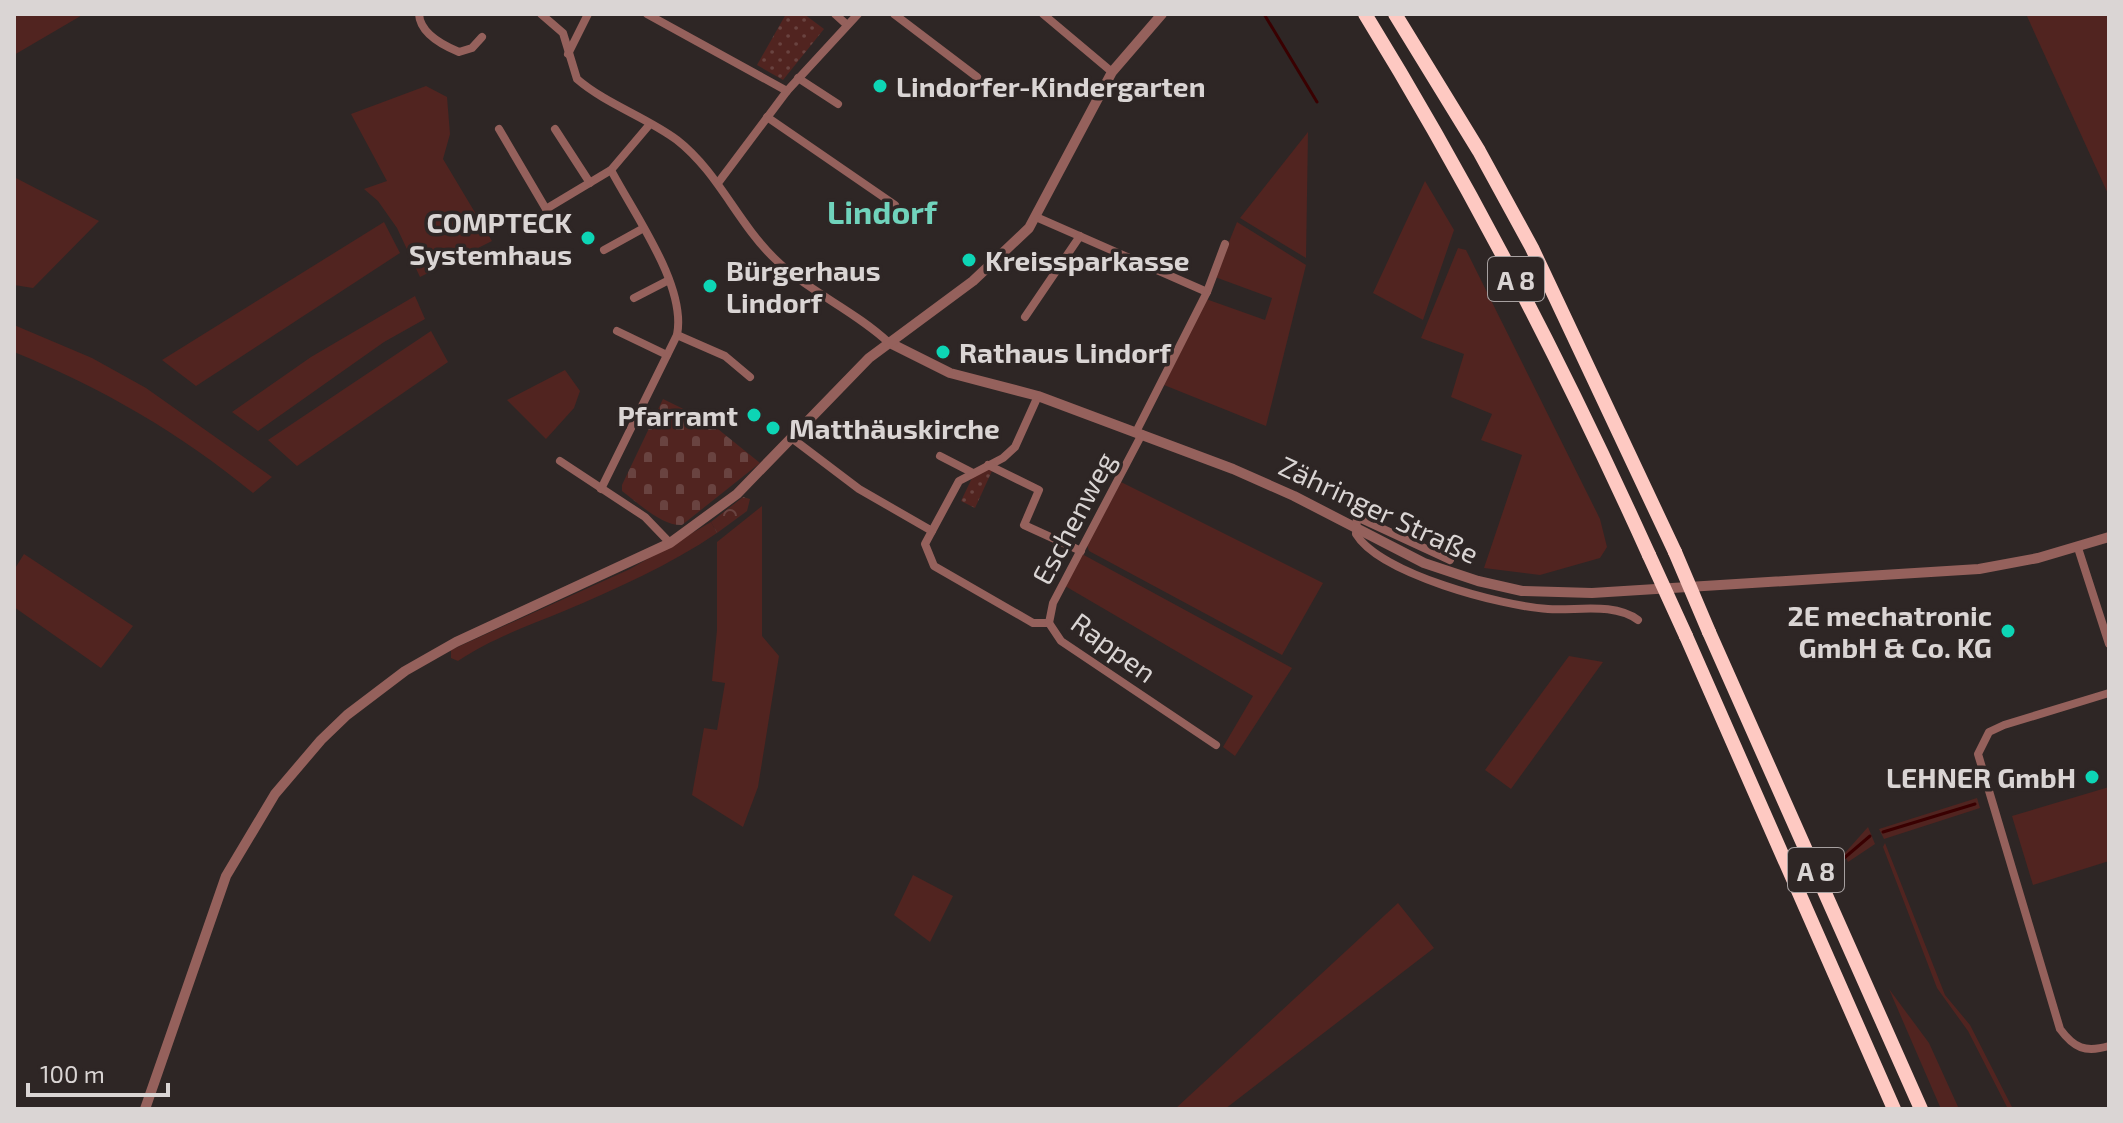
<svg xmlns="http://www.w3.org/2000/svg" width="2123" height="1123" viewBox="0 0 2123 1123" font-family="'Exo 2',sans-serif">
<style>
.grass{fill:#512420}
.forest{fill:url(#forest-crowns)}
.cemetery{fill:url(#cemetery-stones)}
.park{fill:url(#park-dots)}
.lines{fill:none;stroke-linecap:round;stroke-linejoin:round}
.stream{stroke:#390001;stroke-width:3}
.minor{stroke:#95615c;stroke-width:8}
.tertiary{stroke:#95615c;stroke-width:10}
.motorway{stroke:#fec9c2;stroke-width:14}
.motorway-bridge{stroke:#fec9c2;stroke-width:14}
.poi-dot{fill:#0dd5b5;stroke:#2e2625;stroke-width:3}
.labels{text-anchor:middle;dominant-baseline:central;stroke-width:7;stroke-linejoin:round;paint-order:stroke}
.shield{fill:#2e2625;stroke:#a6a0a0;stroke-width:2}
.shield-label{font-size:26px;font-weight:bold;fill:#dad5d4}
.poi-label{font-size:28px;font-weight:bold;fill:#dad5d4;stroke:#2e2625;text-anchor:start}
.street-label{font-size:28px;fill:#dad5d4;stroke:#2e2625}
.quarter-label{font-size:32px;font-weight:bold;fill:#70d3bc;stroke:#2e2625}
</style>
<defs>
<pattern id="forest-crowns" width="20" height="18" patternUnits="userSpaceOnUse" patternTransform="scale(2)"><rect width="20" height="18" fill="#512420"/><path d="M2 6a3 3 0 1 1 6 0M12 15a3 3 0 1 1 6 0" fill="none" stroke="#694340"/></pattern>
<pattern id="cemetery-stones" width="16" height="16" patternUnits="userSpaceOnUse" patternTransform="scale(2)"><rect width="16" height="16" fill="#512420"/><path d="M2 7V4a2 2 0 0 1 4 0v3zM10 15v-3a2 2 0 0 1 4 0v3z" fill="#694340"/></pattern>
<pattern id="park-dots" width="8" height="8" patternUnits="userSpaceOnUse" patternTransform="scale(2)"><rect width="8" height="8" fill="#512420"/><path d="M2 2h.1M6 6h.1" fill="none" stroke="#694340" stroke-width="1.8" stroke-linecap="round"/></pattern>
</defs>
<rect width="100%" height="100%" fill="#2e2625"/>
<!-- grass -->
<g class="grass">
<polygon points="18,14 84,14 14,55 14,16"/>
<polygon points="2026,14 2109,14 2109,196"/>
<polygon points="426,86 447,97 450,134 443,159 492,241 420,277 397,228 378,201 364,189 387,181 351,114"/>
<polygon points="1308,132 1306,258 1240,218"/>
<polygon points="14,177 99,221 33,288 14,285"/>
<polygon points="1425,181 1454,230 1423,320 1373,293"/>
<polygon points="384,222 400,253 196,386 162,360"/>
<polygon points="1237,222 1306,265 1266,426 1164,385 1206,299 1265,320 1272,298 1215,277"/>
<polygon points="1458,248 1466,250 1600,519 1607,547 1600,558 1540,575 1484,568 1522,455 1481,440 1492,414 1451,397 1464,354 1421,338"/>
<polygon points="415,296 425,319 384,342 258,431 232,412 311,357"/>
<path d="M14,325L92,358L146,388L272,477L253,493C180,433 102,388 14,352Z"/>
<polygon points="431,331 448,362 297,466 268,440"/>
<polygon points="565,370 580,391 574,408 546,439 507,400"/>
<polygon points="1121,482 1323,583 1282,655 1089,551 1087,545"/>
<polygon points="762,506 762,636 779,656 758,787 743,827 692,795 704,728 717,730 725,683 712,681 717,630 717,542"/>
<path d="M711,522L717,533C670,565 616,589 564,611C528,626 490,639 458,661L451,658V650L630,569Z"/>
<polygon points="24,554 133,626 101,668 14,607 14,570"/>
<polygon points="1082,554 1292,668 1235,756 1223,747 1253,696 1065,586"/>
<polygon points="1569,656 1603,662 1511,789 1485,770"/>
<polygon points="2109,787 2109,861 2033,885 2012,816"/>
<polygon points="1977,798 1980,808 1884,839 1879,829"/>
<polygon points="1868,827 1875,844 1848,862 1844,854"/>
<polygon points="1885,843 1945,995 1970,1025 2013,1109 2008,1109 1968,1031 1937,988 1883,847"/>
<polygon points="913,875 953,896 930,942 894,915"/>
<polygon points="1398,903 1434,948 1225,1109 1175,1109"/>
<polygon points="1889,989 1929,1043 1959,1109 1941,1109"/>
</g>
<!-- forest -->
<polygon class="forest" points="743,497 750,499 747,511 717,533 711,522"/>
<!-- cemetery -->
<path class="cemetery" d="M663,399L708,421L760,463L682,525C662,526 638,503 622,491V485Z"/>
<!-- park -->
<g class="park">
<polygon points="786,14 804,14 824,29 783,80 757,65"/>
<polygon points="988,469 992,471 975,508 961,501 972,478"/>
</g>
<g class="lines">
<!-- stream -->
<g class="stream">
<polyline points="1264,14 1317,102"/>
<polyline points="1883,832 1975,804"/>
<polyline points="1843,859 1870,836"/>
</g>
<!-- minor -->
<g class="minor">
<path d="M419,14C420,33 442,45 459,52L472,48L482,37"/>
<path d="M541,14L563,33L577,79C606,104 646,117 677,140C718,172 737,222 774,258C807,291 854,310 888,342"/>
<polyline points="647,14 787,91"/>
<polyline points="835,14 846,24"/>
<polyline points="894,14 977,77"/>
<polyline points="1043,14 1112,72"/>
<polyline points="568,54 588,14"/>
<polyline points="798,78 838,104"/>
<polyline points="767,117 895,205"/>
<polyline points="499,129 546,209 611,170 650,124"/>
<polyline points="555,129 590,183"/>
<polyline points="718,183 787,91 858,14"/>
<polyline points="1036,217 1207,292"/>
<polyline points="604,250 642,229"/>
<polyline points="634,298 669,280"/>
<polyline points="1025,317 1080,236"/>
<polyline points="617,331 667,355"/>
<polyline points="677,335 725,356 750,377"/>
<polyline points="1136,432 1207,292 1225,244"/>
<polyline points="793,439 859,489 932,531 959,481 1003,458 1015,447 1038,396"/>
<polyline points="940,456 973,473"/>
<polyline points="560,461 645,517 670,543"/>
<polyline points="988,465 1039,490 1024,525 1081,551"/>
<path d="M601,489L677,335C687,286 634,214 611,170"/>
<polyline points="932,531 925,544 934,566 1033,623 1049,623"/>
<polyline points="2078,548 2109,644"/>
<path d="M1450,560L1357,517L1356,534C1380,574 1502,606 1548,609C1577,611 1613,602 1638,620"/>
<polyline points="1049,623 1053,603 1142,434"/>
<polyline points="1049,623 1061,641 1216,745"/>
<path d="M2109,693L2004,725L1989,732L1978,754L2060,1029C2074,1048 2085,1053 2109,1046"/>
</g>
<!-- tertiary -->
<g class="tertiary">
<polyline points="888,342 950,373 1038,396 1233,469 1294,496 1424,563 1478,581 1522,591 1592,593 1979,569 2038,558 2109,537"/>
<polyline points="145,1109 226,876 275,794 321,740 347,715 405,671 456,642 670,543 737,494 869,358 973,281 1029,228 1112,72 1162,14"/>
</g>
<!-- motorway -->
<g class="motorway">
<path d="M1365,14C1472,188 1565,369 1649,555"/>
<polyline points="1395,14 1479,151 1532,248 1675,552"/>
<polyline points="1709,632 1921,1109"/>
<polyline points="1686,636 1894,1109"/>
</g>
<!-- motorway-bridge -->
<g class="motorway-bridge">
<polyline points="1675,552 1709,632"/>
<polyline points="1649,555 1686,636"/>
</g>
</g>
<!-- markers -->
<g class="poi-dot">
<circle cx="880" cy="86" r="8"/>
<circle cx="588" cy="238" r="8"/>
<circle cx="969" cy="260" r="8"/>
<circle cx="710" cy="286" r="8"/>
<circle cx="943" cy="352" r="8"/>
<circle cx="754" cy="415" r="8"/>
<circle cx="773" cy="428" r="8"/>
<circle cx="2008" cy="631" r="8"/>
<circle cx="2092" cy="777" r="8"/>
</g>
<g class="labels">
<!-- shield labels -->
<g class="shield">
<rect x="1488" y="257" width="56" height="44" rx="6"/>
<rect x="1788" y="848" width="56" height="44" rx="6"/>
</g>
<g class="shield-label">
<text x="1516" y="279">A 8</text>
<text x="1816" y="870">A 8</text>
</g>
<!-- poi labels -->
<g class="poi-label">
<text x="896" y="86">Lindorfer-Kindergarten</text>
<text x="572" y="222" text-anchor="end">COMPTECK<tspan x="572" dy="32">Systemhaus</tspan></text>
<text x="985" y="260">Kreissparkasse</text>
<text x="726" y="270">Bürgerhaus<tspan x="726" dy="32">Lindorf</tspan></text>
<text x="959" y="352">Rathaus Lindorf</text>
<text x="738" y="415" text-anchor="end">Pfarramt</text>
<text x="789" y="428">Matthäuskirche</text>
<text x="1992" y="615" text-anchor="end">2E mechatronic<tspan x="1992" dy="32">GmbH &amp; Co. KG</tspan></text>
<text x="2076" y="777" text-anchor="end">LEHNER GmbH</text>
</g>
<!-- street labels -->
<g class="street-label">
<text transform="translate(1379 509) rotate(25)">Zähringer Straße</text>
<text transform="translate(1073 518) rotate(-62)">Eschenweg</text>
<text transform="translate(1114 647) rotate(36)">Rappen</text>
</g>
<!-- quarter labels -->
<g class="quarter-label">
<text x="882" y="211">Lindorf</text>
</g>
</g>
<!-- border -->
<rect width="2123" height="1123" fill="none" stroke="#dad5d4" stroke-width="32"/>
<!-- scale -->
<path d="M28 1083v12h140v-12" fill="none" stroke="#dad5d4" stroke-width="4"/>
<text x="40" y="1083" font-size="24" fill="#dad5d4" stroke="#2e2625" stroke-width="6" paint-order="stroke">100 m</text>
</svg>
